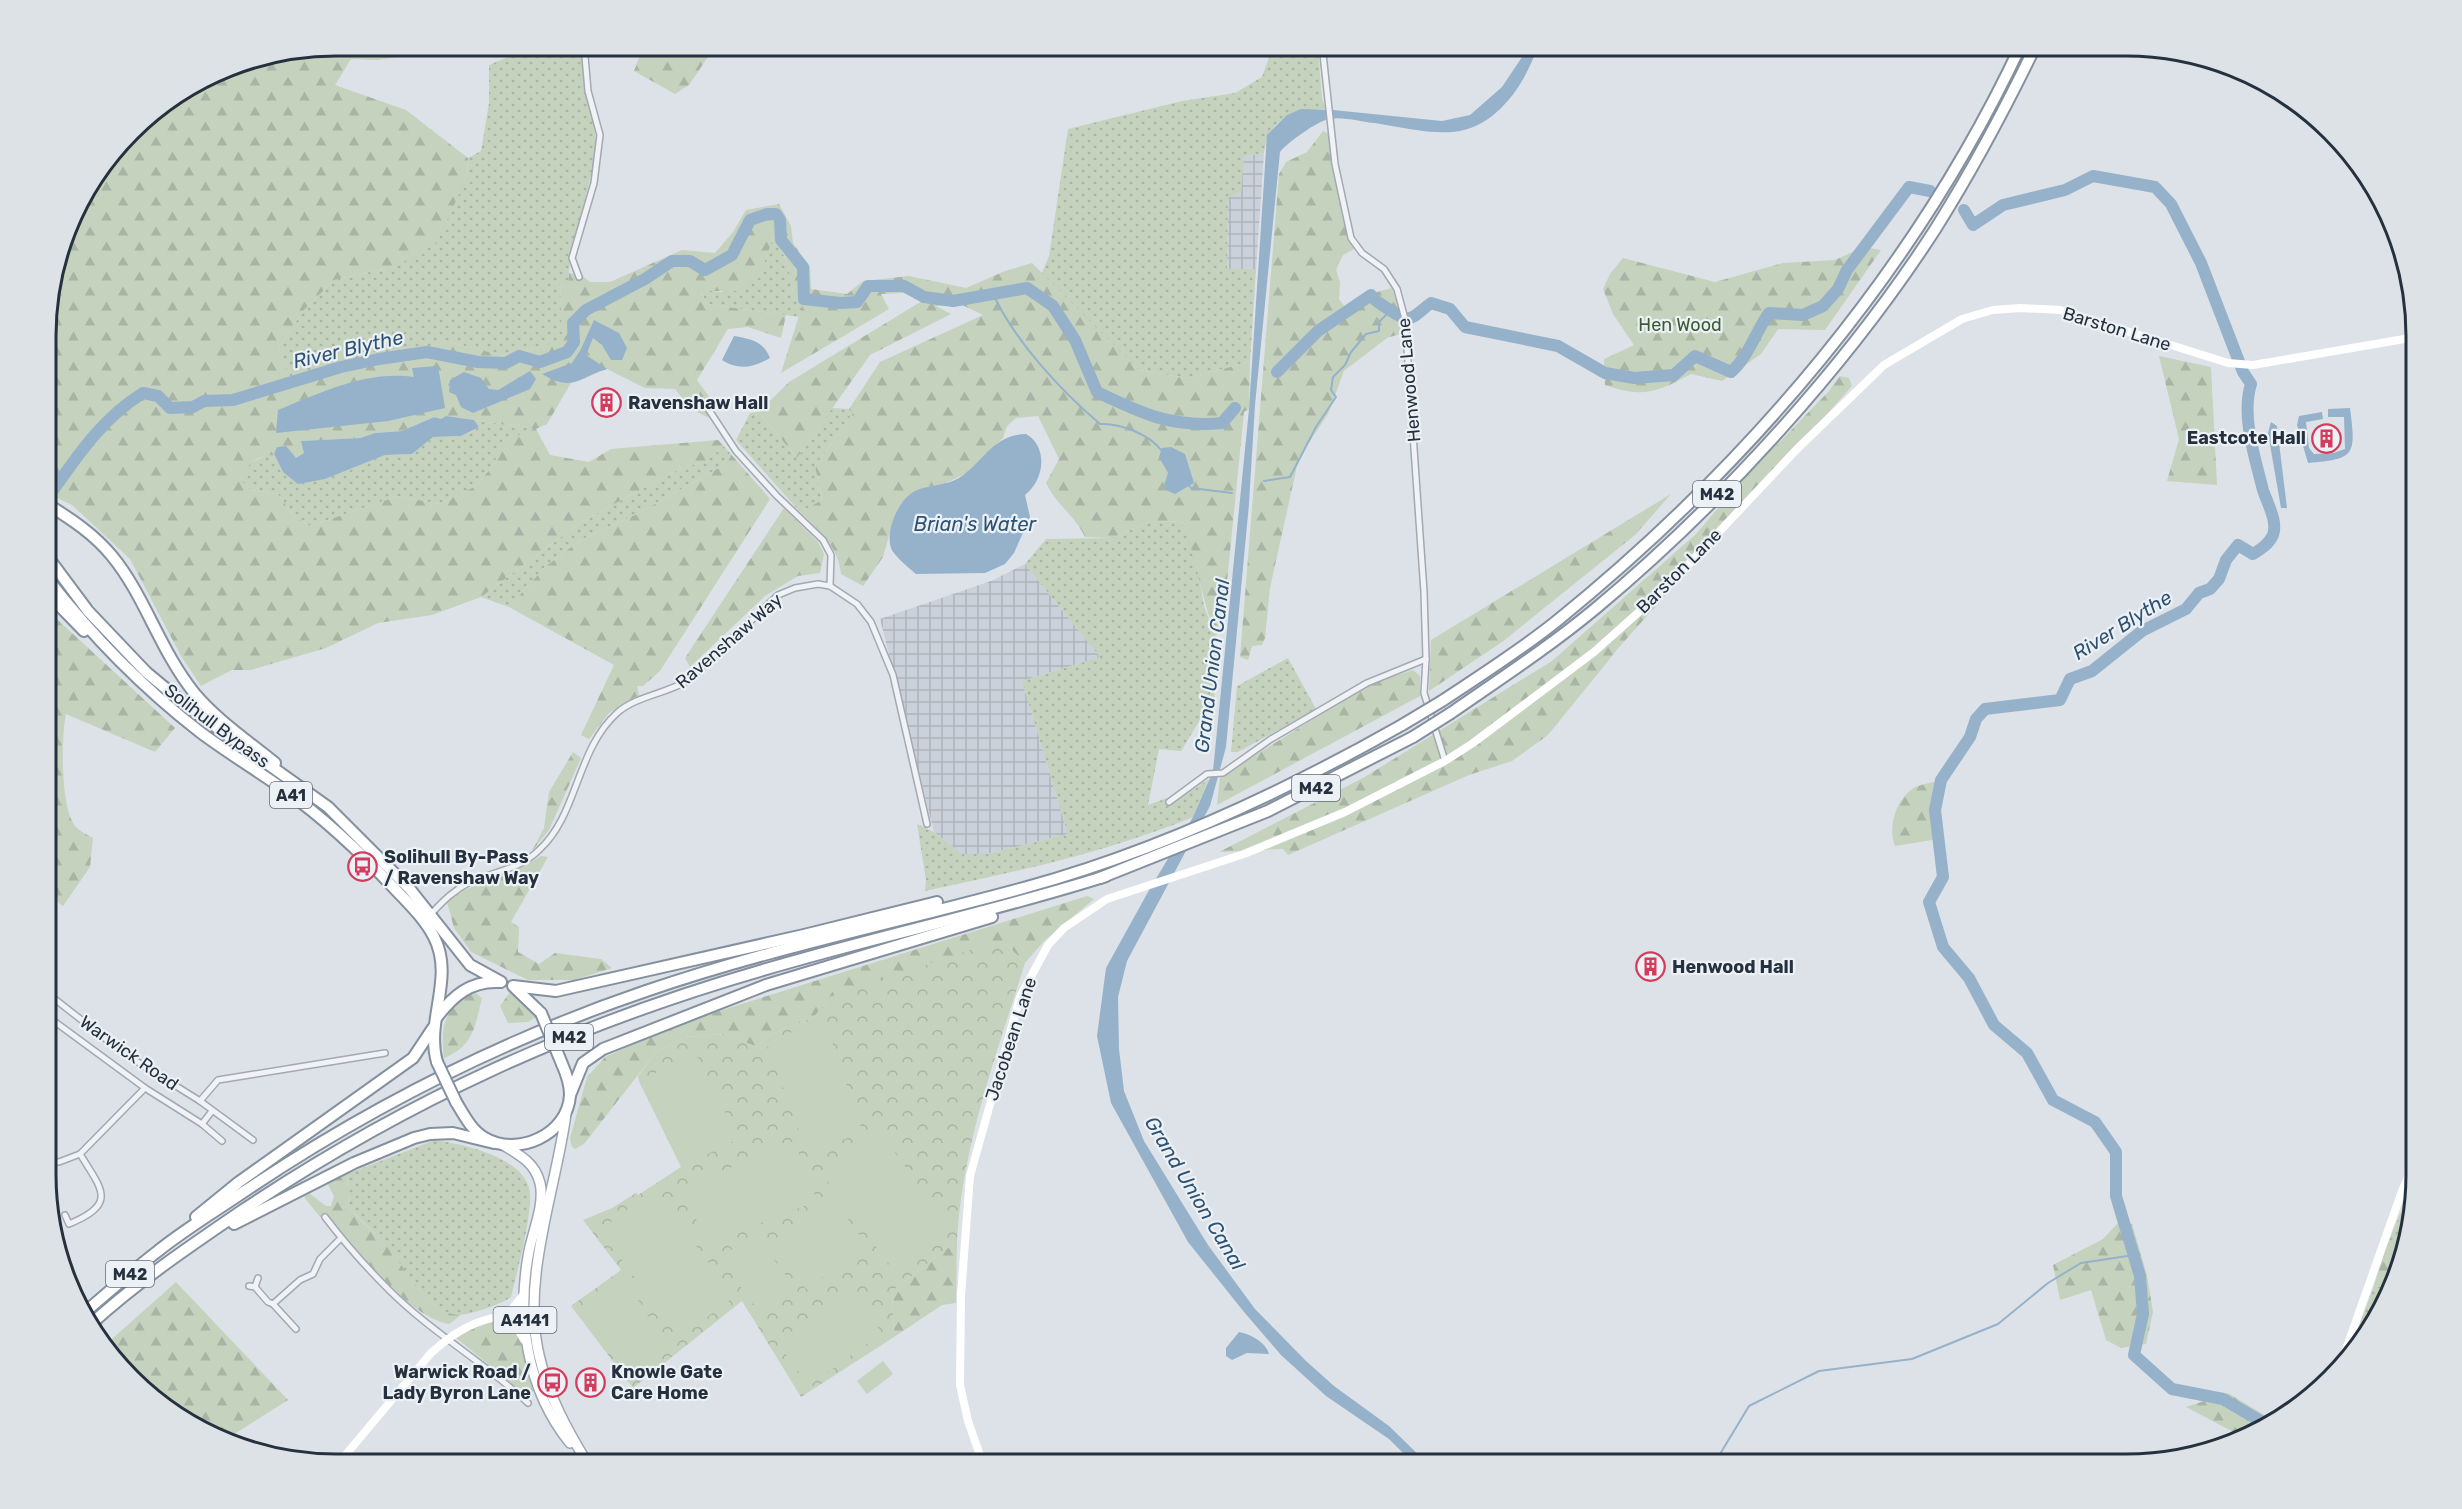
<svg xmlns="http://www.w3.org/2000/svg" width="2462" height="1509" viewBox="0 0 2462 1509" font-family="Rubik,sans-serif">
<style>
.industrial{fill:url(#industrial-grid)}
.grass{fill:url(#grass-dots)}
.forest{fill:url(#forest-firs);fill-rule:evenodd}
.park{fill:url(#park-crowns)}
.garden{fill:#c4d2be}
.water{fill:#96b2ca}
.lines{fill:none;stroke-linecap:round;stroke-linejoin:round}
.stream{stroke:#96b2ca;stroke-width:2}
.river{stroke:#96b2ca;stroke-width:12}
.street-casing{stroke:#a2a9b2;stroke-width:8}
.primary-casing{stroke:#9ca7b4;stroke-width:12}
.highway-casing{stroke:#84909f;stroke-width:14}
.street{stroke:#f0f2f6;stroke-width:5}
.secondary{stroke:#fff;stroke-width:8}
.primary{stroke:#fff;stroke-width:9}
.highway{stroke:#fff;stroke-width:10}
.highway-bridge-casing{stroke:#84909f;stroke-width:14;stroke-linecap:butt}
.highway-bridge{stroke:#fff;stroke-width:10}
.labels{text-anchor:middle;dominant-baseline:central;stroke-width:4.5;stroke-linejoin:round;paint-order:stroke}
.shield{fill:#ecf1f5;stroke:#616b76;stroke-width:1.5}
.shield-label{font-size:16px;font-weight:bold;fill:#26313f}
.park-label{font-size:18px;fill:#3d5b33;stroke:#ecf1f5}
.street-label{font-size:18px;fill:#26313f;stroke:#ecf1f5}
.poi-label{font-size:18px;font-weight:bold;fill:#26313f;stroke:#ecf1f5;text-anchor:start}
.water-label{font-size:20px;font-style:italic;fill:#2e5274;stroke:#ecf1f5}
.rim{fill:none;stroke:#26313f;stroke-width:3}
</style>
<defs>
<pattern id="industrial-grid" width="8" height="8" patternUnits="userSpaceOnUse" patternTransform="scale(1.5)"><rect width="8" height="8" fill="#cbd1da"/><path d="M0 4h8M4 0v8" fill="none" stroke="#aeb4bc"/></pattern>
<pattern id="grass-dots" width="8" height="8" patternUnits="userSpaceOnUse" patternTransform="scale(1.5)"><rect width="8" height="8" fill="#c4d2be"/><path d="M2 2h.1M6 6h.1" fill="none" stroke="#a8b5a4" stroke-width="1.8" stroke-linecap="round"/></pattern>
<pattern id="forest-firs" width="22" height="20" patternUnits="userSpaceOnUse" patternTransform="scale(1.5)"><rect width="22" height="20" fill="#c4d2be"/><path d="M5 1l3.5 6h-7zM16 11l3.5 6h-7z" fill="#a8b5a4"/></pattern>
<pattern id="park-crowns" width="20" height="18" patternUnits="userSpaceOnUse" patternTransform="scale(1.5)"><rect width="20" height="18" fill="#c4d2be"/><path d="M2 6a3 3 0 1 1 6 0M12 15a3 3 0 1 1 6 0" fill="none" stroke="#a8b5a4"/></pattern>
</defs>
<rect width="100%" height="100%" fill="#dde2e8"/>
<!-- industrial -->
<g class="industrial">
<polygon points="1264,153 1256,269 1227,269 1228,198 1241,192 1243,156"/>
<polygon points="1025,564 1100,657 1022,681 1068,834 988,854 962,854 934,832 880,619 991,581"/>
</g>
<!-- grass -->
<g class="grass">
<path d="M536,45H580C585,75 599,128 595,155C588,199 570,239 568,283L560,284L563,341L505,356L448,342L288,378L279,347L303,311L334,280L396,266L467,177L468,158L481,151L489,103V65Z"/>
<path d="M1318,47L1322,99L1326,109C1293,110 1269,118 1264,153L1244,156L1241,192L1228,198L1227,269H1256L1250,362L1187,378L1139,370L1041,275L1049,256L1068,129L1182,101L1235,93L1262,77L1271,52Z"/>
<path d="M774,235C778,245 785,256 788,266C793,286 789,288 802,306L799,317L706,304L701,290L723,292L764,263Z"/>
<polygon points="832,408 849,409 853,413 815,466 822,500 800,512 736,440 750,413 759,412 797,458"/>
<polygon points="474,420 535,429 495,463 476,486 439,504 398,496 310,526 293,515 278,494 251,490 240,480 247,465 270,453 274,454 283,472 325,479 385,455 412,454 433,437 461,436 479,427"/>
<polygon points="724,446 730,453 722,466 639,513 579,541 545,567 509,607 481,597 581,522 681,468 705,462"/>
<path d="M1183,521L1196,559L1204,606L1216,637L1214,713L1203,715L1181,751L1159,749L1148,805L1167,798L1171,804L1209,779L1193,817C1108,852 1015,872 925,891L926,880L917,824L934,832L962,854H988L1068,834L1022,681L1100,657L1025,564L1046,539L1112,538L1149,522Z"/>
<polygon points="1288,658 1316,709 1238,752 1231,752 1237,686"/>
<path d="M435,1140C463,1144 521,1157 529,1188C535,1207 516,1276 511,1297C502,1304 461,1319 450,1314C425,1304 407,1271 390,1251C378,1236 363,1222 349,1208L347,1174Z"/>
<polygon points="2416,1176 2416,1193 2404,1254 2386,1247"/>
<polygon points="2374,1286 2391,1288 2368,1335 2345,1363"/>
</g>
<!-- forest -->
<g class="forest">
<path d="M335,45H416L404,48L405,56L377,60L351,59L335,85L406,110L468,158L467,177L436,244L396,266L334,280L303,311L279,347L288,377L448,342L505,356L562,341L560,283H568L569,273L583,276L590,282H610L682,250L715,253L733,232L746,210L779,204L791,226L793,243L810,267L811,289L847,294L863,281L909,276L966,288L1005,271L1032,263L1139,370L1187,378L1250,362L1249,409L1244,412L1226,592L1216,637C1202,599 1196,560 1183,521L1149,522L1112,538L1085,537C1073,513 1058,507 1046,483L1059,459L1038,416L1016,418L1007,426L1003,438L967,473L944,484L926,487L901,505L893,521L883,557L863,586L841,574C839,547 818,529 800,512L822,500L815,466L853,413L849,409L880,362L983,315L962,305L936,306L951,314L870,355L797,458L759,412L789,382L922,301L904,293L881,294L889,309L781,373L802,306C790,290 792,285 788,266C786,256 778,245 774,236L764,263L745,291H701L706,304L786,315L781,338L748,327L728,329L697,380L715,405L711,418C694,413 686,403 675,389L645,388L607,369C594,373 585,380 571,383L547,424L536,429L550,455L589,462L611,449L718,440L724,446L705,462L681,468L581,522L481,597L432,615L378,623L326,648L251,670H232L201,686L181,656L130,559L72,505L47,493V298L75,206L144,117L224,67ZM447,416L534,429L498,443L495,463L476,486L439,504L398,496L310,526L293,515L278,494L251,490L240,480C253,452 269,453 296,458L304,453L302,441L360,438L375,433L402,431L434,417L441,419Z"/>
<polygon points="644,45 716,45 689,85 675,94 634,71"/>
<polygon points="1323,131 1329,134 1334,173 1354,249 1343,255 1336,270 1340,282 1339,299 1345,307 1358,297 1392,288 1400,311 1403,333 1387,338 1344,371 1328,414 1299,457 1270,588 1265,638 1262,645 1252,646 1248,660 1240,657 1279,174 1286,162 1307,152"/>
<path d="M1863,247L1881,250L1825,330L1778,329L1761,354L1722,381L1691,374C1656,393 1643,398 1605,385L1604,359L1634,345L1613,314L1603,289L1610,274L1623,258L1715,282L1783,263L1835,260Z"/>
<polygon points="2159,356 2211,367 2217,485 2167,481 2179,439"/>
<polygon points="1840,376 1849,378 1852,386 1621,645 1548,735 1512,761 1469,775 1288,855 1283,849 1219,852 1363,778 1552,661 1696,534 1736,487 1828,392"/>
<polygon points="730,453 770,499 660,671 643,686 637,686 639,695 609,713 589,739 581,735 614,665 509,607 545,567 579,541 639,513 722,466"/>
<polygon points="1671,494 1635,535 1502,642 1429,691 1431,640"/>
<polygon points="784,508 818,542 824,554 820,573 798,576 765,596 690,667 685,658"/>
<path d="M47,610L175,728L155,752L66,714C61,736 60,813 77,828C81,832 88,835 93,838L90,867L63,906L47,894Z"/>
<polygon points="1413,670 1420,676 1420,696 1217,805 1220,777 1368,685"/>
<polygon points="573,752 581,758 549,830 532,851 544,828 549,792"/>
<path d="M1941,780L1935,810L1938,839L1895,846C1888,827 1895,802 1912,789C1919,784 1933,783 1941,780Z"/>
<polygon points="541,856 548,857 511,922 519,927 518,952 539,964 555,953 601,959 612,968 574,980 528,980 471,952 454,928 447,902 455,893 511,873"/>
<polygon points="1087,896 1094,899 1044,941 1025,963 1006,944 830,997 814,1017 770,1035 757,1047 725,1034 685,1037 656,1052 584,1144 575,1149 572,1147 570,1138 587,1077 605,1057 684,1022"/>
<path d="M473,991L482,998C475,1026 474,1046 444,1058C440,1025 444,1010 473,991Z"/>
<polygon points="510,992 522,997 538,1016 528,1022 508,1023 500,1006"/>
<path d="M347,1174L349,1208C362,1222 375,1234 388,1248C407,1269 429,1315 461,1315L449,1324C406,1316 357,1248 327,1216L320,1217L304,1197L309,1193L326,1206H331L334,1196L327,1183Z"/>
<polygon points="2118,1223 2132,1224 2147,1275 2153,1312 2146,1344 2121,1348 2106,1340 2091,1290 2060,1300 2053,1265 2103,1239"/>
<polygon points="957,1241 956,1303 942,1305 894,1337 892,1291"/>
<polygon points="2386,1247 2404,1254 2402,1267 2391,1288 2374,1286"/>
<polygon points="176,1282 288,1400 225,1440 174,1415 104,1346"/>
<path d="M503,1320C525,1334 527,1368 533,1391L531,1394L522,1392L455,1337L485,1321Z"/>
<polygon points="2228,1393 2276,1422 2239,1435 2186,1407"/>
</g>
<!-- park -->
<path class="park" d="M991,943L1006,944L1025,963C997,1053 962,1146 957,1241L892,1291L894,1337L801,1397L742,1301L633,1388L571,1306L621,1270L583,1220L612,1208L636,1193L638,1195L681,1167L639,1081L638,1076L656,1052L685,1037L725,1034L757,1047L770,1035L814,1017L830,997Z"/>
<!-- garden -->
<g class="garden">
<polygon points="825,1021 863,1133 807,1152 766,1041"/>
<polygon points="696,1053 738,1139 682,1167 639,1081"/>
<polygon points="878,1128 950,1231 895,1272 821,1172"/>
<polygon points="794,1141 817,1201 706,1245 684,1187"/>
<polygon points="654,1189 734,1297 679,1338 600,1230"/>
<polygon points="833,1199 867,1245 806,1289 772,1244"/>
<polygon points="755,1233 797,1291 762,1316 720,1258"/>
<polygon points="624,1282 646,1310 605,1342 583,1313"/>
<polygon points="850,1289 882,1333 809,1386 777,1342"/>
<polygon points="649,1316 671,1344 630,1376 608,1348"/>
<polygon points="883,1361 893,1374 867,1394 857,1381"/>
</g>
<!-- water -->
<g class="water">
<path d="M1525,45H1538C1526,83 1497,128 1453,132C1428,134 1400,127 1375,123C1361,122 1343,116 1329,119C1316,122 1288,142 1280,152L1255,405L1249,504L1226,747L1210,806L1127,961L1118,997L1119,1049L1124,1091L1144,1141L1208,1245L1255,1309L1305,1360L1334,1386L1389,1426L1428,1464H1414L1389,1439L1326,1396L1281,1355L1244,1312L1188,1242L1111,1103L1097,1036L1106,968L1148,892L1193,817L1213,771L1249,409L1267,135L1287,115L1301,109L1333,110L1442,121L1470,115L1502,87L1522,57Z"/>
<path d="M594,320L619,333L627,348L622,360H611L602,345L593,338L586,355L607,369C578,377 574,393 542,374L572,363L581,349Z"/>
<path d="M734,336C751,339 763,341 770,358C754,367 739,371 722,360Z"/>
<path d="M438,366L445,408L388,421L276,433L278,410C320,393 366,370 414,377L412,368Z"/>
<polygon points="530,371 536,379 530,389 473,413 461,407 456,395 449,392 450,380 464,372 481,378 489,389 498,390"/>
<path d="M2350,408C2356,455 2356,459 2308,463L2297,425L2299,416L2322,412L2323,419L2306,422L2309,448L2314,454L2333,453L2345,449L2344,417H2328V409Z"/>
<polygon points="446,416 474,420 479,427 461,436 433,437 412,454 385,455 325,479 298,484 283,472 274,454 277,447 286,446 296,458 304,453 301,441 360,438 375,433 402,431 434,417 441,419"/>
<polygon points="2271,422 2277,426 2287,508 2281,508 2268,433"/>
<path d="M1026,434C1049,447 1044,481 1025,495L1030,517L1014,553L1005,564L985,573L916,574C909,568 894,556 891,548C885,530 899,499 915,491C929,484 946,486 959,478C984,462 992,435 1026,434Z"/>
<polygon points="1171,447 1185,454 1194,483 1175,494 1166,490 1164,485 1168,473 1159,457 1162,448"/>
<path d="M1239,1332C1250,1334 1266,1342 1269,1354L1247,1353L1232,1360L1226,1356V1348Z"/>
</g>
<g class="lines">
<!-- stream -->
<g class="stream">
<path d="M993,294C1015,341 1060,390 1100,424C1120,423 1149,434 1162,451"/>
<polyline points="1264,481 1290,477 1316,427 1336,397 1331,390 1333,377 1345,365 1351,352 1366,334 1379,331 1379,322 1391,310"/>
<polyline points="1188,484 1191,488 1232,493"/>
<polyline points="1714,1464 1749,1406 1819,1371 1912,1359 1998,1324 2048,1283 2081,1263 2134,1255"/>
</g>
<!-- river -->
<g class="river">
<path d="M1964,210L1973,225L2003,205L2065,190L2093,176L2155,187L2171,204L2201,263L2243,372L2251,384C2241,416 2255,458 2263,490C2267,503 2278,521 2273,535C2269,544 2261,549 2253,554L2238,545L2226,560L2219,579L2210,589L2199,593L2186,609L2142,631L2092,671L2070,679L2060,700L1985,709L1976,719L1970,737L1941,780L1935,810L1943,877L1929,902L1943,947L1969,978L1994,1025L2027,1053L2053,1100L2095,1122L2116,1152V1196L2140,1276L2143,1314L2134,1355L2172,1389L2223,1399L2269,1426"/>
<path d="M1277,372L1318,331L1371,295C1375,302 1383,305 1390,310C1412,326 1413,316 1431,303L1450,309L1465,327L1558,346L1605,373L1634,378L1674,375L1695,356L1731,372C1749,356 1755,333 1769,313L1803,315L1823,306L1838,289L1847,270L1909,187L1930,191"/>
<path d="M54,489C80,452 104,417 143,393L158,396L170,408L193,407L204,401L233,400L341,367L379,359L427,352L478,362L506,363L519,356L540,362L567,352L574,342L573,323L586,310L645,279L672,261H690L705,270L732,255L750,220L767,214H776L780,220L781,240L803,267L804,299L840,303L857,302L868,286H904L924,297L953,301L1027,288L1053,306L1075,340L1097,392C1141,413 1171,428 1222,423L1235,408"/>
</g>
<defs>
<g id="street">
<polyline points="1322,45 1335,164 1351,238 1362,253 1384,269 1397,289 1405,319 1424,592 1426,659 1424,693 1445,761"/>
<polyline points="579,277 572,258 594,183 600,135 588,91 584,45"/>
<polyline points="709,410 736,451 777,496 823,540 831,555 830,586"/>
<polyline points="1169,802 1207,774 1223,773 1271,739 1367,683 1426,659"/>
<path d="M431,914C443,901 454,890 470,882C495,871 519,870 539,850C578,815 576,750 617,713C636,696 665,694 687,681L778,595L795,588L818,584L830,586L857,604L871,622L893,675L927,824"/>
<polyline points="47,993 125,1054 200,1101 253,1140"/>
<polyline points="47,1016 145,1088 202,1124 222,1141"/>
<polyline points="200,1101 218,1080 385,1053"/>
<polyline points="202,1124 212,1111"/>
<polyline points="47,1161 59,1162 80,1154"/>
<path d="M65,1215L69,1224C117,1204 103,1191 80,1154L145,1088"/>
<path d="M325,1217C344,1242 366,1267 389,1290C431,1332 484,1362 528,1403"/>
<polyline points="249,1286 255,1287 268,1302 273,1304 300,1280 313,1274 320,1259 341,1238"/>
<polyline points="255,1287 258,1278"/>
<polyline points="273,1304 296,1329"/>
</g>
<g id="primary">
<path d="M566,1114C556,1189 521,1279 539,1355C548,1395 567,1430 588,1464"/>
<path d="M503,1145C520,1155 535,1163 540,1183C545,1204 533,1231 529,1251C516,1318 527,1390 570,1443"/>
</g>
<g id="highway">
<path d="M47,504C71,519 94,534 112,556C145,596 160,651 195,694C217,720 248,741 275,763"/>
<polyline points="47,556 88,611 146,672 188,707 328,807 409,888 470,965 501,982"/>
<path d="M47,578C92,636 142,687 200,732C228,753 258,771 286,791C325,819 361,853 394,888C408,903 425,919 434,937C455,978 425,1020 437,1062"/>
<polyline points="47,593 84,631"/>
<path d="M1442,701C1481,675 1521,650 1558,620C1749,465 1916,269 2021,45"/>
<path d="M1451,713C1500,679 1549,647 1595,609C1720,505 1848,365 1936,228C1973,169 2006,107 2036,45"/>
<polyline points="1100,878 1268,811 1413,737"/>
<polyline points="513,986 556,991 804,935 937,902"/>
<polyline points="515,988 541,1013"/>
<path d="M437,1017C453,996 470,981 498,982"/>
<polyline points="570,1095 583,1063 603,1049 766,985 992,917"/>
<path d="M456,1102C464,1115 471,1130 485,1138C517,1157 568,1135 570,1095C570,1085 566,1073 562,1064"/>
<polyline points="196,1217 239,1182 413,1058 433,1028"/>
<polyline points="234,1224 354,1163 414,1138 430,1134 453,1133 494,1143"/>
<path d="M85,1312C109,1292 133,1270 158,1251C184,1230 214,1212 242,1193C368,1108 502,1040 646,991C771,948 900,922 1027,887C1158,851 1284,792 1402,725"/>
<path d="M90,1325C137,1282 190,1246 243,1210C408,1100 573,1025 763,970C877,936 993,912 1106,876"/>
</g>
</defs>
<!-- street casing -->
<use href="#street" class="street-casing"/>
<!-- primary casing -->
<use href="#primary" class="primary-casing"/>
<!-- highway casing -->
<use href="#highway" class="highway-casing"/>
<!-- street -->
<use href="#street" class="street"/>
<!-- secondary -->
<g class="secondary">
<polyline points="504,1313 512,1309 524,1294"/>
<polyline points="501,1317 513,1321 525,1341"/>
<polyline points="2338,1372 2402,1191 2416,1158"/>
<path d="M338,1464L431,1353C463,1324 483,1318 524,1312"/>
<polyline points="983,1464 968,1421 960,1385 961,1295 970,1176 1020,997 1048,945 1064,928 1107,899 1244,854 1345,812 1445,761 1473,743 1594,652 1669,585 1797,449 1884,365 1962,319 1993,310 2020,308 2060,310 2228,363 2253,365 2416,337"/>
</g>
<!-- primary -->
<use href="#primary" class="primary"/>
<!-- highway -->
<use href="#highway" class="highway"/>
<defs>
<g id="highway-bridge">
<polyline points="1402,725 1442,701"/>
<polyline points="1413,737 1451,713"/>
<polyline points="541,1013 562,1064"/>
<polyline points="437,1062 456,1102"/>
</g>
</defs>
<!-- highway-bridge casing -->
<use href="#highway-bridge" class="highway-bridge-casing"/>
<!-- highway-bridge -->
<use href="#highway-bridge" class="highway-bridge"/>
</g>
<!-- icons -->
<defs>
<symbol id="building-ring" viewBox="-11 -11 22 22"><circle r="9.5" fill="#ecf1f5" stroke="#d43b5c" stroke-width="1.5"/><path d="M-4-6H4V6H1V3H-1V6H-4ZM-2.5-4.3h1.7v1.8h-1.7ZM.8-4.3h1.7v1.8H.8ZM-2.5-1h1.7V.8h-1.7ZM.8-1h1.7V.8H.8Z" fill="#d43b5c"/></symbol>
<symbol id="bus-ring" viewBox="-11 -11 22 22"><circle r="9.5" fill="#ecf1f5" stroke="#d43b5c" stroke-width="1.5"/><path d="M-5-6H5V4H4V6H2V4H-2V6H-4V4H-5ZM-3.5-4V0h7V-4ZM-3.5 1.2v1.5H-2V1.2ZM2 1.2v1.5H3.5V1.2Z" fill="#d43b5c"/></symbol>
</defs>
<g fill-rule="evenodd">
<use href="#building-ring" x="590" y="386" width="33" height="33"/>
<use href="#building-ring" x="2310" y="422" width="33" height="33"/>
<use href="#bus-ring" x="346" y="850" width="33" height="33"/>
<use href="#building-ring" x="1634" y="950" width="33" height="33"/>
<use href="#bus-ring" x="536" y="1366" width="33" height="33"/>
<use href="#building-ring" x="574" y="1366" width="33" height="33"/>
</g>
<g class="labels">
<!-- shield labels -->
<g class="shield">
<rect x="1693" y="481" width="48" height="26" rx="4.5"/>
<rect x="1292" y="775" width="48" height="26" rx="4.5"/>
<rect x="270" y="782" width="42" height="26" rx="4.5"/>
<rect x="545" y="1024" width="48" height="26" rx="4.5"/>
<rect x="106" y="1261" width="48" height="26" rx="4.5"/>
<rect x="493.5" y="1307" width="63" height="26" rx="4.5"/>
</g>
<g class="shield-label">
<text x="1717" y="494">M42</text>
<text x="1316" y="788">M42</text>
<text x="291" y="795">A41</text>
<text x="569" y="1037">M42</text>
<text x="130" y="1274">M42</text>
<text x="525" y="1320">A4141</text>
</g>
<!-- park labels -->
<g class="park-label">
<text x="1680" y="325">Hen Wood</text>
</g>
<!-- street labels -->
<g class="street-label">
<text transform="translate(2117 329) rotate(17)">Barston Lane</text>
<text transform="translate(1409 380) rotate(-95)">Henwood Lane</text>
<text transform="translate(1679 571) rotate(-45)">Barston Lane</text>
<text transform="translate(729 641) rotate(-41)">Ravenshaw Way</text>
<text transform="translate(217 726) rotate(37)">Solihull Bypass</text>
<text transform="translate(1011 1039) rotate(-72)">Jacobean Lane</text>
<text transform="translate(129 1053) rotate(35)">Warwick Road</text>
</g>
<!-- poi labels -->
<g class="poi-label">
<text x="628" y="403">Ravenshaw Hall</text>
<text x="2306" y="438" text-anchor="end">Eastcote Hall</text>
<text x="384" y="857">Solihull By-Pass<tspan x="384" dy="21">/ Ravenshaw Way</tspan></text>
<text x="1672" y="967">Henwood Hall</text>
<text x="531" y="1372" text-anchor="end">Warwick Road /<tspan x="531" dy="21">Lady Byron Lane</tspan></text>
<text x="611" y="1372">Knowle Gate<tspan x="611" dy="21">Care Home</tspan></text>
</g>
<!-- water labels -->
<g class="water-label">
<text transform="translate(348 349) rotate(-13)">River Blythe</text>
<text x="975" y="524">Brian's Water</text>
<text transform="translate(2122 625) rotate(-32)">River Blythe</text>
<text transform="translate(1212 666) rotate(-83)">Grand Union Canal</text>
<text transform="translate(1195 1193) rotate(59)">Grand Union Canal</text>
</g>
</g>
<!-- crop -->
<path d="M0 0H2462V1509H0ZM336 56H2126A280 280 0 0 1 2406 336V1174A280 280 0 0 1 2126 1454H336A280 280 0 0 1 56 1174V336A280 280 0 0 1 336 56Z" fill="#dce2e6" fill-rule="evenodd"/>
<path class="rim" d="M336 56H2126A280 280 0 0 1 2406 336V1174A280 280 0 0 1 2126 1454H336A280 280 0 0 1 56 1174V336A280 280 0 0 1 336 56Z"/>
</svg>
